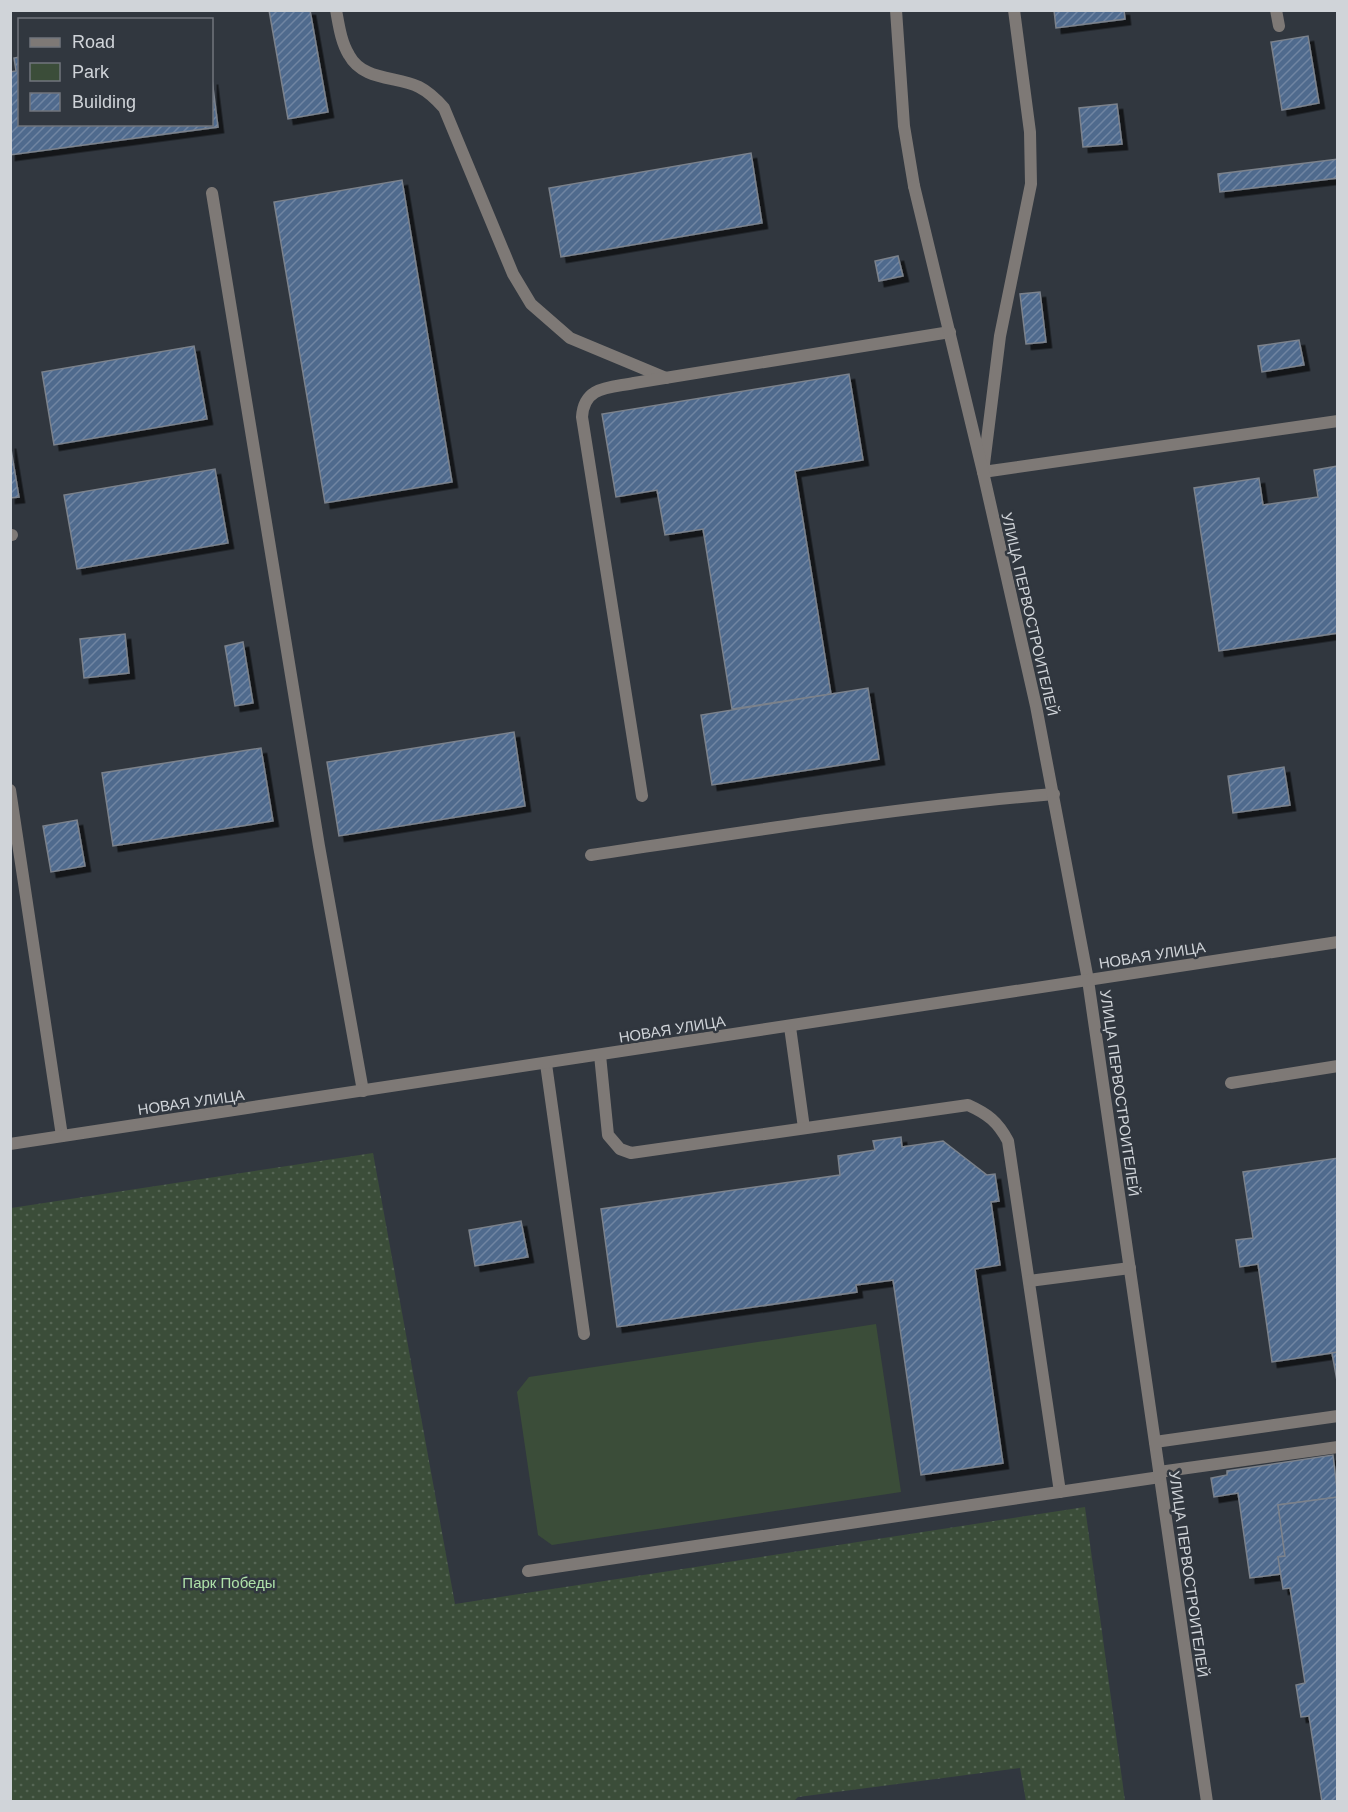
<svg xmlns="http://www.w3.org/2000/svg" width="1348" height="1812" viewBox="0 0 1348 1812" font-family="Helvetica,sans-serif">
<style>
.green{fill:url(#green-dots)}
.pitch{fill:#3b4d39}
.building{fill:url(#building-hatch);stroke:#7b828c;stroke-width:1.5;filter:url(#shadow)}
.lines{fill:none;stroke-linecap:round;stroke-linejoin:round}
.service{stroke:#7e7976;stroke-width:12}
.minor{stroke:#7e7976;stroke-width:12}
.tertiary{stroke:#7e7976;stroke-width:12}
.labels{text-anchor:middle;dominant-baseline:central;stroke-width:5;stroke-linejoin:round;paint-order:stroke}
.street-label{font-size:15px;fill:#d0d4d9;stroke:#31373f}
.park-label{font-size:15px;fill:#aee1a9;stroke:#31373f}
</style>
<defs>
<pattern id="green-dots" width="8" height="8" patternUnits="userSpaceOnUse" patternTransform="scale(1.5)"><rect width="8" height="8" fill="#3b4d39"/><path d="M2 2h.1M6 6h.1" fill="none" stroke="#566655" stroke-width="1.8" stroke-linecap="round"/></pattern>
<pattern id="building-hatch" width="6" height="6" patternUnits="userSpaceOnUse" patternTransform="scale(1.5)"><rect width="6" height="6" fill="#506a8d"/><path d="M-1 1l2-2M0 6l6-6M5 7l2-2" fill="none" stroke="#7085a2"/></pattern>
<filter id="shadow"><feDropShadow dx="5.5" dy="5.5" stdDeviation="0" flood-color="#0009"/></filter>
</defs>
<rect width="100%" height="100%" fill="#31373f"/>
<!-- green -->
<polygon class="green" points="373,1153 455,1604 1085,1507 1125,1801 1026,1801 1020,1768 798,1797 793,1802 11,1801 11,1208"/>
<!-- pitch -->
<polygon class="pitch" points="876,1324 901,1492 552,1545 538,1535 517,1392 529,1377"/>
<!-- building -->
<g class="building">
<polygon points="269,10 310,10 328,112 288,119"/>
<polygon points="1054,10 1124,10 1125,19 1056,28"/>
<polygon points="1308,36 1319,103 1282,110 1271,42"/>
<polygon points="20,57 20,124 212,124 212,79 218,127 10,155 10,72 16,71 14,58"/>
<polygon points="1117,104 1122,144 1083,147 1079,108"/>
<polygon points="751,153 762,223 561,257 549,188"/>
<polygon points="1338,159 1338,178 1220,192 1218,174"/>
<polygon points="402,180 452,482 325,503 274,202"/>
<polygon points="898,256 903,276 879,281 875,261"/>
<polygon points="1040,292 1046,342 1026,344 1020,294"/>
<polygon points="1299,340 1304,365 1262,372 1258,346"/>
<polygon points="194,346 207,419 54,445 42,372"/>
<polygon points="849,374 863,460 795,471 831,694 732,709 703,529 665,535 657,490 616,497 602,414"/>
<polygon points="10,443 19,497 10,498"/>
<polygon points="1338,466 1338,633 1219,651 1194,488 1259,478 1263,505 1318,497 1314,470"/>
<polygon points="215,469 228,543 77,569 64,495"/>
<polygon points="125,634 129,673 84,678 80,639"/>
<polygon points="243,642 253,703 235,706 225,646"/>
<polygon points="868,688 879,759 712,785 701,715"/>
<polygon points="514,732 525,806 339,836 327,762"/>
<polygon points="261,748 273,821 113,846 102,773"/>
<polygon points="1284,767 1290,805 1233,813 1228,776"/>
<polygon points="77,820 85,866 51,872 43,826"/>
<polygon points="901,1137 902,1147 943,1141 987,1175 995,1174 999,1201 991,1202 1000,1265 975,1269 1003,1463 921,1475 893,1280 856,1285 857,1292 617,1327 601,1209 840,1175 838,1156 875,1150 873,1141"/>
<polygon points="1338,1158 1338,1352 1272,1362 1258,1264 1240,1267 1236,1240 1253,1238 1243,1172"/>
<polygon points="521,1221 528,1257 475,1266 469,1230"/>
<polygon points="1338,1352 1338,1386 1332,1353"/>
<polygon points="1333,1455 1338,1497 1278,1505 1285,1556 1278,1557 1281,1574 1250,1578 1238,1493 1214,1497 1211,1478 1227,1475 1227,1471"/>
<polygon points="1338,1497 1338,1802 1322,1802 1309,1716 1301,1717 1296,1685 1305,1683 1290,1588 1283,1589 1278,1557 1285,1556 1278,1505"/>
</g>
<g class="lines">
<!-- service -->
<g class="service">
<path d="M336,10C339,26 341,42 349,55C363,81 396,76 419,87C429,92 437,100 444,108L513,274L531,304L570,338L666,378"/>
<polyline points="896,10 904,126 914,186"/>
<polyline points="1014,10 1030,132 1031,184 1000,336 983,472 1338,421"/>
<polyline points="1276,10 1279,26"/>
<polyline points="212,193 319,846 363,1091"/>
<polyline points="10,535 12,535"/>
<polyline points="10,790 62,1136"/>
<path d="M642,796L582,417C584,386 609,388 634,383L950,332"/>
<path d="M591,855C745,832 899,807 1054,794"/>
<polyline points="790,1027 804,1128"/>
<path d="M600,1055L608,1135L620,1149L631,1153L968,1105C988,1114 998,1122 1008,1141L1060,1492"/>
<polyline points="546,1064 584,1334"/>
<polyline points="1231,1083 1338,1066"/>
<polyline points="1029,1281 1130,1268"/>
<polyline points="1155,1442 1338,1416"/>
<polyline points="1159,1472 1338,1447"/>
<polyline points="528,1571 1160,1477"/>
</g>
<!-- minor -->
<polyline class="minor" points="914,186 983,472 1036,706 1088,980 1207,1802"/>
<!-- tertiary -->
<polyline class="tertiary" points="10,1144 1338,942"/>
</g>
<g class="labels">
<!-- street labels -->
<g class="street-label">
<text transform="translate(1030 614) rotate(77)">УЛИЦА ПЕРВОСТРОИТЕЛЕЙ</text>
<text transform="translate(1152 955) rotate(-9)">НОВАЯ УЛИЦА</text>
<text transform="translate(672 1029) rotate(-9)">НОВАЯ УЛИЦА</text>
<text transform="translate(1120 1093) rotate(82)">УЛИЦА ПЕРВОСТРОИТЕЛЕЙ</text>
<text transform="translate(191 1102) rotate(-8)">НОВАЯ УЛИЦА</text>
<text transform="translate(1189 1574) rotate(82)">УЛИЦА ПЕРВОСТРОИТЕЛЕЙ</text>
</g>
<!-- park labels -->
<g class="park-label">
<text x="229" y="1582">Парк Победы</text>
</g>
</g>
<!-- border -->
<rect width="1348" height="1812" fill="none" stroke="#d0d4d9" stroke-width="24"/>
<!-- legend -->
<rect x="18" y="18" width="195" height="108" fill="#31373f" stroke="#71767d" stroke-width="1.5"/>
<rect x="30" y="38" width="30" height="9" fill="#7e7976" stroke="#71767d" stroke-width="1.5"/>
<text x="72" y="48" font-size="18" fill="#d0d4d9">Road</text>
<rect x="30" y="63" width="30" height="18" fill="#3b4d39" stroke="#71767d" stroke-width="1.5"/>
<text x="72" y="78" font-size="18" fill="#d0d4d9">Park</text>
<rect x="30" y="93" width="30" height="18" fill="url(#building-hatch)" stroke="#71767d" stroke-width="1.5"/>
<text x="72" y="108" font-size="18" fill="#d0d4d9">Building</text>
</svg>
